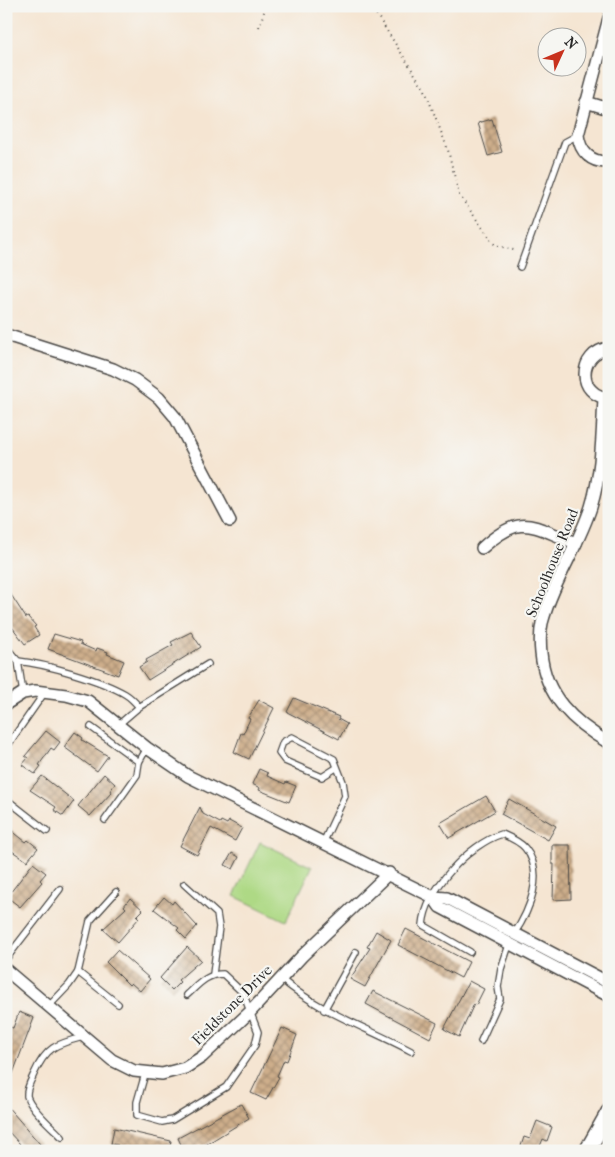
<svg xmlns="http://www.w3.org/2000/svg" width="615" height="1157" viewBox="0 0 615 1157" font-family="'IM FELL French Canon',serif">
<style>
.green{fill:#aed985;stroke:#6c8258}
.building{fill:url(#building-cross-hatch)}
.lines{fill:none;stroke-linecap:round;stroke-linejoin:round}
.lane-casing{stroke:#494744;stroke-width:8}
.street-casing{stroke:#494744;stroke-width:14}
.secondary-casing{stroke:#494744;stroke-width:18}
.path{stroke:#494744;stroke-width:2;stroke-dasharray:1 4;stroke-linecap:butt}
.lane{stroke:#fff;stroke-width:5.5}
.street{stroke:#fff;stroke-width:11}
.secondary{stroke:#fff;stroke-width:15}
.labels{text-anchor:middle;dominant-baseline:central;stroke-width:4.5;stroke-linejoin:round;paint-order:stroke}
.street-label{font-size:15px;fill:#2b2b2b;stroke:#f6f6f2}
</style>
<defs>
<pattern id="building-cross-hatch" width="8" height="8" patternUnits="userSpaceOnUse" patternTransform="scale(1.25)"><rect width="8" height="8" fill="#cdae8b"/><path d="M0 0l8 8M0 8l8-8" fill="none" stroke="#a78e72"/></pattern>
</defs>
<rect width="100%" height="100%" fill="#f6f6f2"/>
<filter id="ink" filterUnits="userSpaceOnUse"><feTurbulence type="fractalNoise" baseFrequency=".02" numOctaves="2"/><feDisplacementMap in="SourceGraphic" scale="10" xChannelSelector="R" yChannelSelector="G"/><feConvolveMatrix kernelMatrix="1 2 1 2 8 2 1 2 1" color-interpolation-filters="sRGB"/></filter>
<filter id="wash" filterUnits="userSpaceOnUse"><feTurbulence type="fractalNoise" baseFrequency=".0096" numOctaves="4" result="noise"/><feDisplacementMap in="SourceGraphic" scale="20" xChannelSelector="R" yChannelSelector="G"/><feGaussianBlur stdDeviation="1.12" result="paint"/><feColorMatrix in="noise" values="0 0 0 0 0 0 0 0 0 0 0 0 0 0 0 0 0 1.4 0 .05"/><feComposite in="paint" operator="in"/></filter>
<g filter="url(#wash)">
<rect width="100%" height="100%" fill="#f5e5d2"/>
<!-- green -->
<polygon class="green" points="260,842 312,867 286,921 234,896"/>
<g id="blocks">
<!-- building -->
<g class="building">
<polygon points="492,119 502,152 488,156 478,123"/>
<polygon points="6,587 26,618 28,617 36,626 34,627 39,635 25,644 6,619"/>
<polygon points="191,632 201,647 148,680 139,667 147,662 146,660 173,645 171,642"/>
<polygon points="54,634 81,642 80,644 96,651 97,648 108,652 107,654 124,661 118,675 48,649"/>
<polygon points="294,698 339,717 338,719 347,724 339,739 287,712"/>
<polygon points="259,700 274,708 249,759 234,752 241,733 243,734 250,719 248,718"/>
<polygon points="46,731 60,742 54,750 51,748 39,765 41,766 35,774 22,765 28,758 25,756"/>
<polygon points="75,732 83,738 82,740 108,756 97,771 64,747"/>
<polygon points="259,769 268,773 267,776 285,784 286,782 296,786 289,802 259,790 260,788 252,784"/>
<polygon points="104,774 115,784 110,791 112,792 90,816 78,806"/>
<polygon points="42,776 74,801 63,816 54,810 56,807 30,790"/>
<polygon points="486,796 495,811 449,838 440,823"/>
<polygon points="509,799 556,826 548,840 501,814"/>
<polygon points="200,807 203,814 220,823 221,821 227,824 229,821 242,828 235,841 211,828 197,855 180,846"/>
<polygon points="6,826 26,842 28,840 38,848 27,861 6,847"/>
<polygon points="552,845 570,845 571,899 553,900 554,864 552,864"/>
<polygon points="232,853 239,857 233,869 225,865"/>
<polygon points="33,863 46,873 40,880 42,882 20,907 7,897"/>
<polygon points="164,897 172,904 174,901 197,926 186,939 177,930 179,928 154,909"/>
<polygon points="130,898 143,910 137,916 139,918 118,942 103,929 126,908 124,906"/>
<polygon points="406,929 469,962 461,978 398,945"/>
<polygon points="376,931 391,940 365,987 350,979 370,948 367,947"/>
<polygon points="187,947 201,960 178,980 180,982 172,990 160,978"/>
<polygon points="117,950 150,979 140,991 131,983 129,985 106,962"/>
<polygon points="469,981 484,989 476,1005 474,1004 459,1037 444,1029"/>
<polygon points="373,991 437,1023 430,1038 366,1004"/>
<polygon points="19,1012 34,1018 7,1089 6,1047 10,1037 7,1036 10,1027 13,1028"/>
<polygon points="282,1028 297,1035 287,1061 284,1060 277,1076 279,1077 266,1100 251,1093"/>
<polygon points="241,1104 249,1118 202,1147 201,1145 190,1151 184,1151 178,1138"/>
<polygon points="6,1105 33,1136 46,1151 12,1151 20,1144 6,1129"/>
<polygon points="537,1121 552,1127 547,1141 543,1139 538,1151 526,1151 527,1148 521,1146 524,1137 530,1139"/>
<polygon points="114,1128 171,1141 169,1151 127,1151 117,1148 118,1145 111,1144"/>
</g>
</g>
</g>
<g filter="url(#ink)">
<use href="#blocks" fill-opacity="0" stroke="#494744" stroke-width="1"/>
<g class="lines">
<defs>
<g id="lane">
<polyline points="520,267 565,142 578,135"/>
<polyline points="6,647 18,661 23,693"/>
<path d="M18,661C46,664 101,680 125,694C130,697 135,702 139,707"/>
<polyline points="118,725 139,707 208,664"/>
<polyline points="91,727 139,762"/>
<polyline points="8,745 45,692"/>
<polyline points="6,799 47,831"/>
<polyline points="105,820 137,775 139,762 147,748"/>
<polyline points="324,841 345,796 343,782 334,759 292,737 283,742 279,753 285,761 322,777 336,768"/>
<polyline points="184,884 217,914 219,927 213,974"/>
<path d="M470,952L423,925C426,890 469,844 502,834C509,837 519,841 525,848C546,873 529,912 514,934"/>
<polyline points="6,959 60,889"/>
<polyline points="78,972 118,1004"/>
<path d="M280,978C319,1012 366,1027 411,1051"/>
<polyline points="48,1007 69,985 78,972 90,921 116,892"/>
<polyline points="324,1010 356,952"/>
<polyline points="481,1041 500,999 498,987 501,969 510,942"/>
<path d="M145,1074L137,1102V1115L162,1122L172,1120L226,1087L255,1045L258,1032L243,993L223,974C206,974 198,985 187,995"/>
<path d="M62,1137C53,1128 30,1108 27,1096C26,1089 31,1080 34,1074C46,1047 56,1044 83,1037"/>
</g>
<g id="street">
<path d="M609,18L578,135C580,152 591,163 609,162"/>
<polyline points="586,102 609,109"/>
<polyline points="6,335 113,369 135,380 159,398 175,417 230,521"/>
<path d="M609,348C577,353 577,396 609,398"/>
<path d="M604,398C602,434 602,472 591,507C578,547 553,582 542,623C540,632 540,643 541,653C545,696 573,722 609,743"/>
<path d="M482,548C522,512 530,526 576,543"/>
<polyline points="6,704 23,693 35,691 66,695 88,701 147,748 188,776 433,897 447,898 609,983"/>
<polyline points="433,897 440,907 609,996"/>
<polyline points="6,970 112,1060 134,1071 162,1074 185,1068 202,1057 251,1011 302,956 389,873"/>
</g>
<polyline id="secondary" points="587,1151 609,1112"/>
</defs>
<!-- lane casing -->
<use href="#lane" class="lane-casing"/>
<!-- street casing -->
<use href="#street" class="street-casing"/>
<!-- secondary casing -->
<use href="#secondary" class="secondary-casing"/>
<!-- path -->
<g class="path">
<polyline points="371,6 425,90 448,150 459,195 495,245 517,251"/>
<polyline points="259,27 266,6"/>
</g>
<!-- lane -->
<use href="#lane" class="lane"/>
<!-- street -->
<use href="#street" class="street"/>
<!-- secondary -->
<use href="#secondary" class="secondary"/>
</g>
</g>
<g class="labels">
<!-- street labels -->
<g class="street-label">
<text transform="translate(552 563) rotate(-68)">Schoolhouse Road</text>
<text transform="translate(232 1005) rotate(-45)">Fieldstone Drive</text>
</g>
</g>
<!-- margin -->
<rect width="615" height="1157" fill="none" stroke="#f6f6f2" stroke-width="25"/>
<!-- north arrow -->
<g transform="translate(562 52) rotate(46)"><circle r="24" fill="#f6f6f2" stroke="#a5a5a2"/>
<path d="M0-4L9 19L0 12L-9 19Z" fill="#c8321e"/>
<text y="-8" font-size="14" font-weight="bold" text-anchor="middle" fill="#2b2b2b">N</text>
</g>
</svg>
